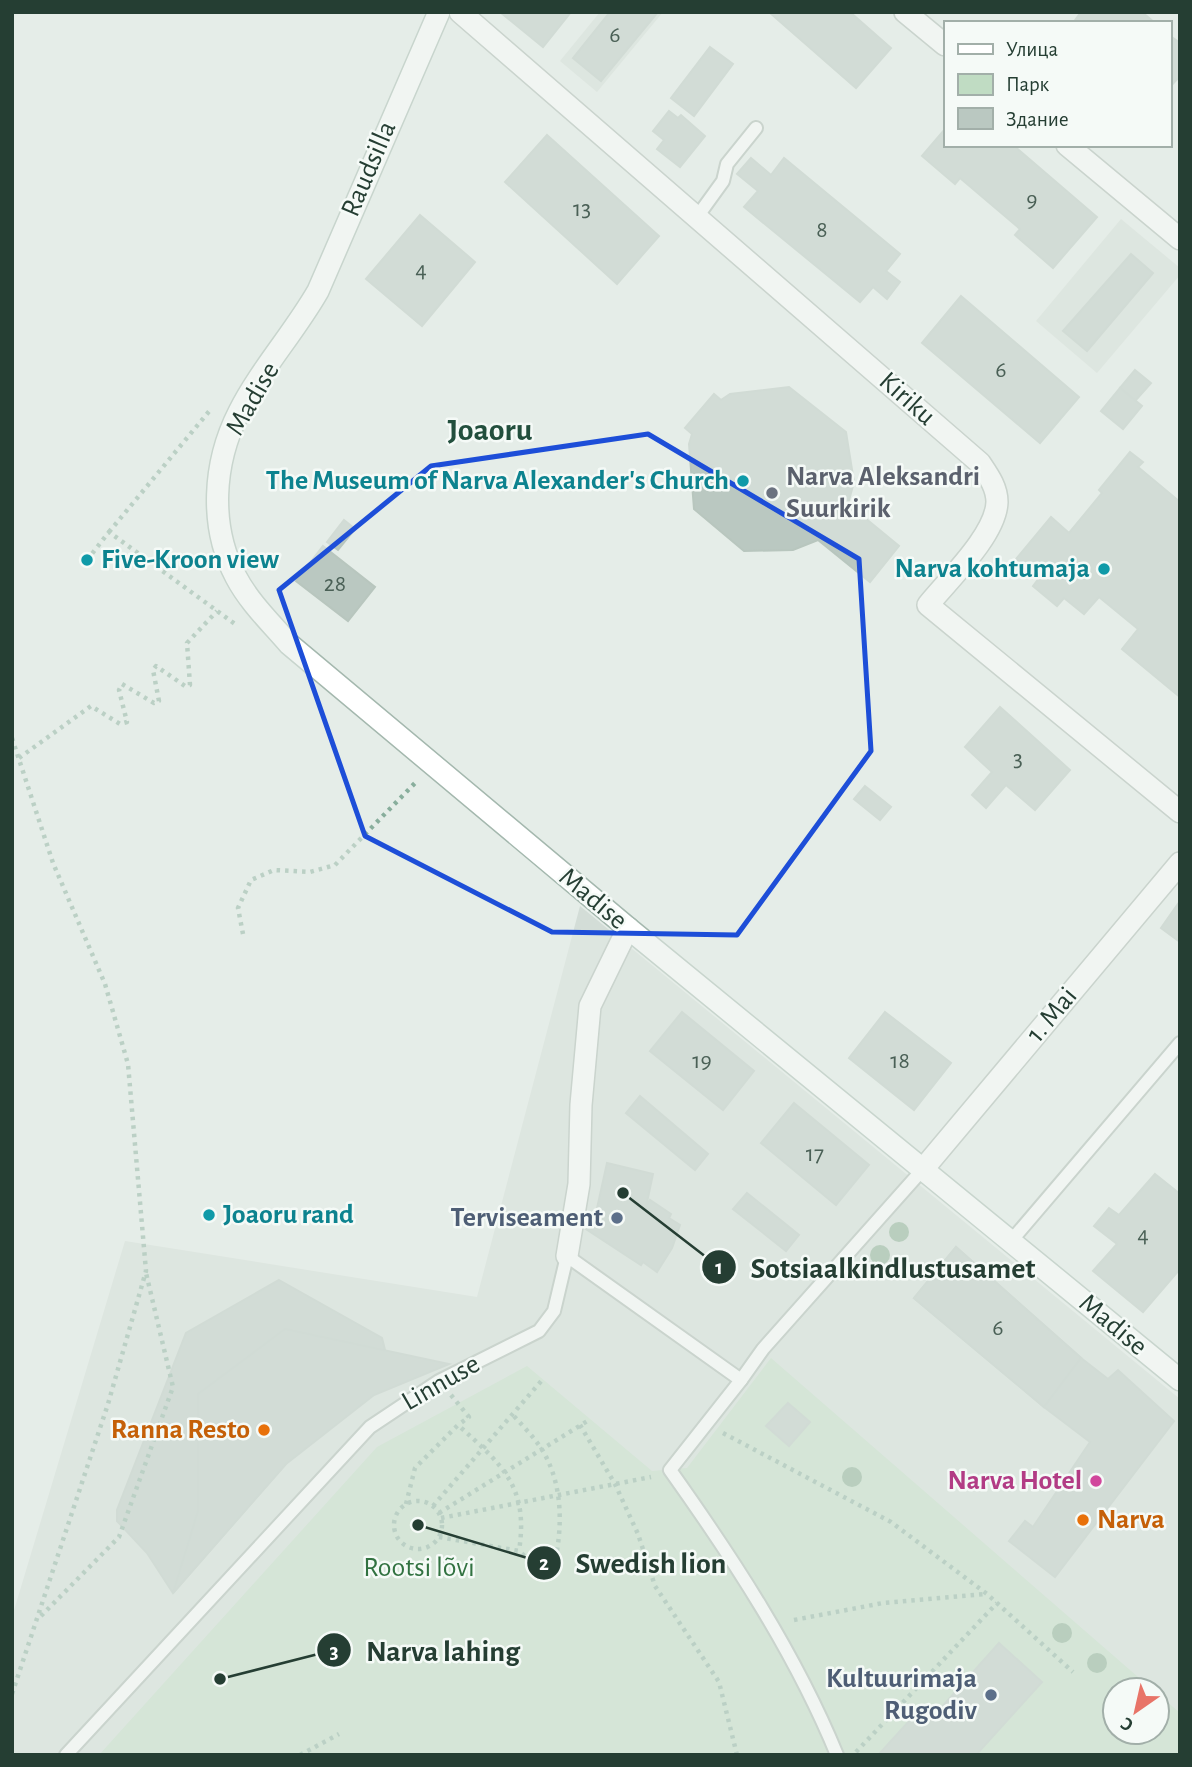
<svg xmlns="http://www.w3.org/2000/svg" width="1192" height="1767" viewBox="0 0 1192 1767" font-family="'Alegreya Sans',sans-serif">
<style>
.built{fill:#d3ddd7;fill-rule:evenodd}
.green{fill:#c0dcc3}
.building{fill:#bac8c1;stroke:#b8c6be;stroke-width:2}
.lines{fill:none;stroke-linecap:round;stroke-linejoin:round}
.lane-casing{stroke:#a8b5ae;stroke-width:16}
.street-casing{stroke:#a8b5ae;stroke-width:24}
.secondary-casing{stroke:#a4b8ae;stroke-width:24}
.path{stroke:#88ae9c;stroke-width:4.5;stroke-dasharray:3.5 5;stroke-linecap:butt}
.lane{stroke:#fff;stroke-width:12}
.street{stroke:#fff;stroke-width:21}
.secondary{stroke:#fff;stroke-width:21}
.tree{fill:#83a98c}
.marked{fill:none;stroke:#1d4ed8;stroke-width:5;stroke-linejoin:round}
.culture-dot{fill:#0f9aa8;stroke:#f5faf7;stroke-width:2.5}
.worship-dot{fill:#6b7280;stroke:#f5faf7;stroke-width:2.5}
.service-dot{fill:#5c6f8a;stroke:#f5faf7;stroke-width:2.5}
.food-dot{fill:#e8710a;stroke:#f5faf7;stroke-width:2.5}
.hotel-dot{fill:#d1479c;stroke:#f5faf7;stroke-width:2.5}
.labels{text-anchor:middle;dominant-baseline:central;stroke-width:5;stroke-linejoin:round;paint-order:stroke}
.number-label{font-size:24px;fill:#4a6056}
.street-label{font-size:28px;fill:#253e33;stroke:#f5faf7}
.worship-label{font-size:28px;font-weight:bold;fill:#5b616d;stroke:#f5faf7;text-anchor:start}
.culture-label{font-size:28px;font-weight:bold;fill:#0d838f;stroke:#f5faf7;text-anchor:end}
.service-label{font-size:28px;font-weight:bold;fill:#4e5e75;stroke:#f5faf7;text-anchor:end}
.food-label{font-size:28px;font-weight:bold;fill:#c56008;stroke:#f5faf7;text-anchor:end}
.hotel-label{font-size:28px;font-weight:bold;fill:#b23c85;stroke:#f5faf7;text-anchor:end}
.park-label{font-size:28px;fill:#327241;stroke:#f5faf7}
.quarter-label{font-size:32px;font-weight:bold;fill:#224f3d;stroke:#f5faf7}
.leader{fill:none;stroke:#253e33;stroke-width:2.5}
.callout-dot{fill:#253e33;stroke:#f5faf7;stroke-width:2.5}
.mark-label{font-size:21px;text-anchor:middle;font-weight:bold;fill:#fff}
.callout-label{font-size:30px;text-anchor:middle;font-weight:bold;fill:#253e33;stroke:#f5faf7;stroke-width:5;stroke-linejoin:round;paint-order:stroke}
</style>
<rect width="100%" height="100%" fill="#e5ede8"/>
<!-- built -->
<g class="built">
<polygon points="600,12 663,12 597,92 560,61"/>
<polygon points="1121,219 1180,268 1180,275 1097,373 1036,321"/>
<path d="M580,906L1180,1399V1755H12V1617L125,1241L477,1297ZM1115,1690H1157V1732H1115Z"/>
</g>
<!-- green -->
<polygon class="green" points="771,1358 1153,1690 1115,1690 1115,1732 1157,1732 1157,1693 1180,1713 1180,1755 99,1755 377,1447 527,1366 652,1471 687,1468"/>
<!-- building -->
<g class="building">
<polygon points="500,12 571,12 543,47"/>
<polygon points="610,12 658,12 601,81 573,58"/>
<polygon points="769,12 850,12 891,48 856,88"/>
<polygon points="1081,12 1142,12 1155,23 1073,23"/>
<polygon points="1169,35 1180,43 1180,76 1169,88"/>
<polygon points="710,47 733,64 694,116 671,98"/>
<polygon points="669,111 678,118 681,115 705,136 680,167 657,149 664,140 653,131"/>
<polygon points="945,129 945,145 1013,145 1097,217 1053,268 1015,235 1020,229 960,178 955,184 922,156"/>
<polygon points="547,135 659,236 617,284 505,182"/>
<polygon points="751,158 771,175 784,158 900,254 886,271 900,282 887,299 873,287 860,302 744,207 758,191 737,174"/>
<polygon points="420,215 475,262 422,326 366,279"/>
<polygon points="1131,254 1153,273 1087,351 1063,331"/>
<polygon points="961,296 1079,397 1040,443 922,343"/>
<polygon points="1135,370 1151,383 1135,401 1120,388"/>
<polygon points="789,387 846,432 854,482 848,504 899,546 870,582 818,540 793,550 744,551 694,509 689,444 692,434 685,428 714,394 721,400 730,394"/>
<polygon points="1120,388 1142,406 1123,429 1101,411"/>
<polygon points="1130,452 1143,462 1138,467 1180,502 1180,697 1122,649 1138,629 1099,597 1084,614 1064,598 1057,606 1033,586 1039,578 1016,559 1051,517 1069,533 1102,493 1099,490"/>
<polygon points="344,520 355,529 338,550 327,542"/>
<polygon points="323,546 375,587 348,621 296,581"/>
<polygon points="1000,707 1070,770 1035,810 1006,785 986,808 972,795 992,772 965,747"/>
<polygon points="865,786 891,807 880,820 854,799"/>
<polygon points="1180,901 1180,942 1161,928"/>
<polygon points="682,1012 754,1071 723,1110 650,1051"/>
<polygon points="885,1012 951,1063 914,1110 849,1058"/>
<polygon points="640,1096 708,1154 695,1170 626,1113"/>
<polygon points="794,1103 869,1165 836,1205 761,1143"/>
<polygon points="607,1163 653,1174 646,1207 650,1200 671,1214 669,1218 680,1225 672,1248 657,1272 643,1262 641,1265 586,1229 588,1227 584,1225 593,1212 596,1213"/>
<polygon points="1155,1174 1180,1194 1180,1269 1143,1312 1093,1271 1117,1244 1094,1226 1109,1208 1119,1215"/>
<polygon points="747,1193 799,1235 786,1251 733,1209"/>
<polygon points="956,1247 1081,1358 1044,1407 914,1298"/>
<polygon points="956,1247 1081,1358 1044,1407 914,1298"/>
<polygon points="279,1280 382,1338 385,1350 173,1593 147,1553 117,1521 117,1510 186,1333"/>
<polygon points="285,1329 449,1364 374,1395 286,1464 173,1593 198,1511 198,1394"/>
<polygon points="1081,1358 1108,1379 1118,1370 1174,1421 1055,1577 1009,1541 1025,1521 1033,1527 1090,1442 1044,1407"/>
<polygon points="788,1403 810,1422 789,1446 766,1426"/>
<polygon points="999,1643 1042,1682 976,1755 880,1753 921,1708 932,1718"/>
</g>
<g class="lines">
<defs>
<g id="lane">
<polyline points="697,217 723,181 727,164 756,128"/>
<polyline points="1011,1241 1180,1043"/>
<path d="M741,1380L670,1470C734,1560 795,1653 837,1755"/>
<polyline points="66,1755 370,1427 439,1381 539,1331 554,1311 567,1256 741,1380 763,1349 924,1168"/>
</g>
<g id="street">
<path d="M460,12L980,463C988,475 997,487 997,502C996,535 948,580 928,605L1180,812"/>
<polyline points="905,12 945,45"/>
<polyline points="1067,145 1180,239"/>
<polyline points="924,1168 1180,863"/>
<polyline points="567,1256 579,1184 581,1105 590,1006 628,928"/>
</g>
<path id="secondary" d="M439,12L318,291C294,333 260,370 239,412C213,463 209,526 236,577C249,602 271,623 289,644L628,928L1180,1380"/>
</defs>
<!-- lane casing -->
<use href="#lane" class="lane-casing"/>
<!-- street casing -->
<use href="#street" class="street-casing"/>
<!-- secondary casing -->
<use href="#secondary" class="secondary-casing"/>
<!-- path -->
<g class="path">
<polyline points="109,532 211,409"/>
<polyline points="87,560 109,532 235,624"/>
<polyline points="12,738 53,863 105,984 128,1064 146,1271 108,1404 12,1694"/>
<polyline points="19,758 91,706 120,724 127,722 119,690 122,684 154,703 159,701 153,670 156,666 185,686 190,685 187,643 217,611"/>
<polyline points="243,934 238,908 251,880 274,870 310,872 335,865 417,781"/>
<polyline points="451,1395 469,1417 458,1425"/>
<polyline points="580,1425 615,1484 638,1534 655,1586 719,1682 737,1755"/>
<polyline points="723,1433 891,1522 987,1594 1073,1672"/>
<circle cx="418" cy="1525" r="24"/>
<path d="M406,1504L415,1468L458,1425C502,1465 529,1486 519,1551"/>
<polyline points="433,1506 543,1379"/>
<polyline points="439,1513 589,1420"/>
<polyline points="441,1518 651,1477"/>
<path d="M439,1537L519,1551L545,1574L553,1570C563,1530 564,1484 541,1448C533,1436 522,1425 512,1414"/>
<polyline points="41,1616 119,1537 173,1387 146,1273"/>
<polyline points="794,1620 883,1603 986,1594"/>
<polyline points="856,1752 997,1603"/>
<polyline points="300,1755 339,1734"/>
</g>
<!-- lane -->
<use href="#lane" class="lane"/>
<!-- street -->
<use href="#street" class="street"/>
<!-- secondary -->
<use href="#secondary" class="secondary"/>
</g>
<!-- trees -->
<g class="tree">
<circle cx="899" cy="1232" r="10"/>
<circle cx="880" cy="1255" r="10"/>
<circle cx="852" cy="1477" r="10"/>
<circle cx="1062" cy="1633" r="10"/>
<circle cx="1097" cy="1663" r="10"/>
</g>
<!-- marked area -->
<path d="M0 0H1192V1767H0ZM648,434L859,559L871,751L737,935L552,932L365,836L279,590L431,466Z" fill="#e5ede8" fill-opacity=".55" fill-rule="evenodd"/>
<path class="marked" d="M648,434L859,559L871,751L737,935L552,932L365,836L279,590L431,466Z"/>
<!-- markers -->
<g class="culture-dot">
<circle cx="743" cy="481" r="7"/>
<circle cx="87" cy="560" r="7"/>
<circle cx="1104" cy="569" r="7"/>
<circle cx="209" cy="1215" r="7"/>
</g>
<circle class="worship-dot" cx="772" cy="493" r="7"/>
<g class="service-dot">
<circle cx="617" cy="1218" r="7"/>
<circle cx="991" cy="1695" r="7"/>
</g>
<g class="food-dot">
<circle cx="264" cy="1430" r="7"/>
<circle cx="1083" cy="1520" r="7"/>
</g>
<circle class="hotel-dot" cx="1096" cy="1481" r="7"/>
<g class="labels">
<!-- number labels -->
<g class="number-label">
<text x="615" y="35">6</text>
<text x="1032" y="200">9</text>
<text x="582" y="209">13</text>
<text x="822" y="230">8</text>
<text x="421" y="270">4</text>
<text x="1001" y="370">6</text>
<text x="335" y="584">28</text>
<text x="1018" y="759">3</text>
<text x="702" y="1061">19</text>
<text x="900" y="1061">18</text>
<text x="815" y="1154">17</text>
<text x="1143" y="1235">4</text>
<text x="998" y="1328">6</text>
</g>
<!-- street labels -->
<g class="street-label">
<text transform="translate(369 169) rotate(-67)">Raudsilla</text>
<text transform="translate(253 399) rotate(-60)">Madise</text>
<text transform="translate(907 399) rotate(42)">Kiriku</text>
<text transform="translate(593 899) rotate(40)">Madise</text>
<text transform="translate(1052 1015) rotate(-50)">1. Mai</text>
<text transform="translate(1113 1325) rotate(40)">Madise</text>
<text transform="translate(441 1383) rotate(-30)">Linnuse</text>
</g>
<!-- worship labels -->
<g class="worship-label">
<text x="786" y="477">Narva Aleksandri<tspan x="786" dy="32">Suurkirik</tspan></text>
</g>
<!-- culture labels -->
<g class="culture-label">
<text x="729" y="481">The Museum of Narva Alexander's Church</text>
<text x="101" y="560" text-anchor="start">Five-Kroon view</text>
<text x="1090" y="569">Narva kohtumaja</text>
<text x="223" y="1215" text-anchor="start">Joaoru rand</text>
</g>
<!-- service labels -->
<g class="service-label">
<text x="603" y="1218">Terviseament</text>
<text x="977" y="1679">Kultuurimaja<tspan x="977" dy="32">Rugodiv</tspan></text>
</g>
<!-- food labels -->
<g class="food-label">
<text x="250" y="1430">Ranna Resto</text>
<text x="1097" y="1520" text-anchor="start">Narva</text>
</g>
<!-- hotel labels -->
<g class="hotel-label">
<text x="1082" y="1481">Narva Hotel</text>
</g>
<!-- park labels -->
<g class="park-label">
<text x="419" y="1568">Rootsi lõvi</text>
</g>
<!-- quarter labels -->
<g class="quarter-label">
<text x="490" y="430">Joaoru</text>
</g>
</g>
<!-- callouts -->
<path class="leader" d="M623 1193L719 1267M418 1525L544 1563M220 1679L334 1650"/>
<g class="callout-dot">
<circle cx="623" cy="1193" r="7"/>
<circle cx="418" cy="1525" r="7"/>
<circle cx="220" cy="1679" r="7"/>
<circle cx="719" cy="1267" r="18"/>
<circle cx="544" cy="1563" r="18"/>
<circle cx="334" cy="1650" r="18"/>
</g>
<g class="mark-label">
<text x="719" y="1274">1</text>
<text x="544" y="1570">2</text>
<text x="334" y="1658">3</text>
</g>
<g class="callout-label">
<text x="893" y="1278">Sotsiaalkindlustusamet</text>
<text x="651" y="1573">Swedish lion</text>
<text x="443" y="1661">Narva lahing</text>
</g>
<!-- border -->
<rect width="1192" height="1767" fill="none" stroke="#253e33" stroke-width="28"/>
<!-- legend -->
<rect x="944" y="21" width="228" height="126" fill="#f5faf7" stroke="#a2afa9" stroke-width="2"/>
<rect x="958" y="44" width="35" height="10" fill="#ffffff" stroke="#a2afa9" stroke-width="2"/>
<text x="1006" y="56" font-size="21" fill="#253e33">Улица</text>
<rect x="958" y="74" width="35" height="21" fill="#c0dcc3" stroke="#a2afa9" stroke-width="2"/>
<text x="1006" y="91" font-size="21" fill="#253e33">Парк</text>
<rect x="958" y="108" width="35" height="21" fill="#bac8c1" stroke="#a2afa9" stroke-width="2"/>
<text x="1006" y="126" font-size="21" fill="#253e33">Здание</text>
<!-- north arrow -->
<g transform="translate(1136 1711) rotate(214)"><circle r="33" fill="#f5faf7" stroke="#a2afa9" stroke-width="2"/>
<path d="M0-5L12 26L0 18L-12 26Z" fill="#e87468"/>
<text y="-10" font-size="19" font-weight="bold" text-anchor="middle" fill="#253e33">С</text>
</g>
</svg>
